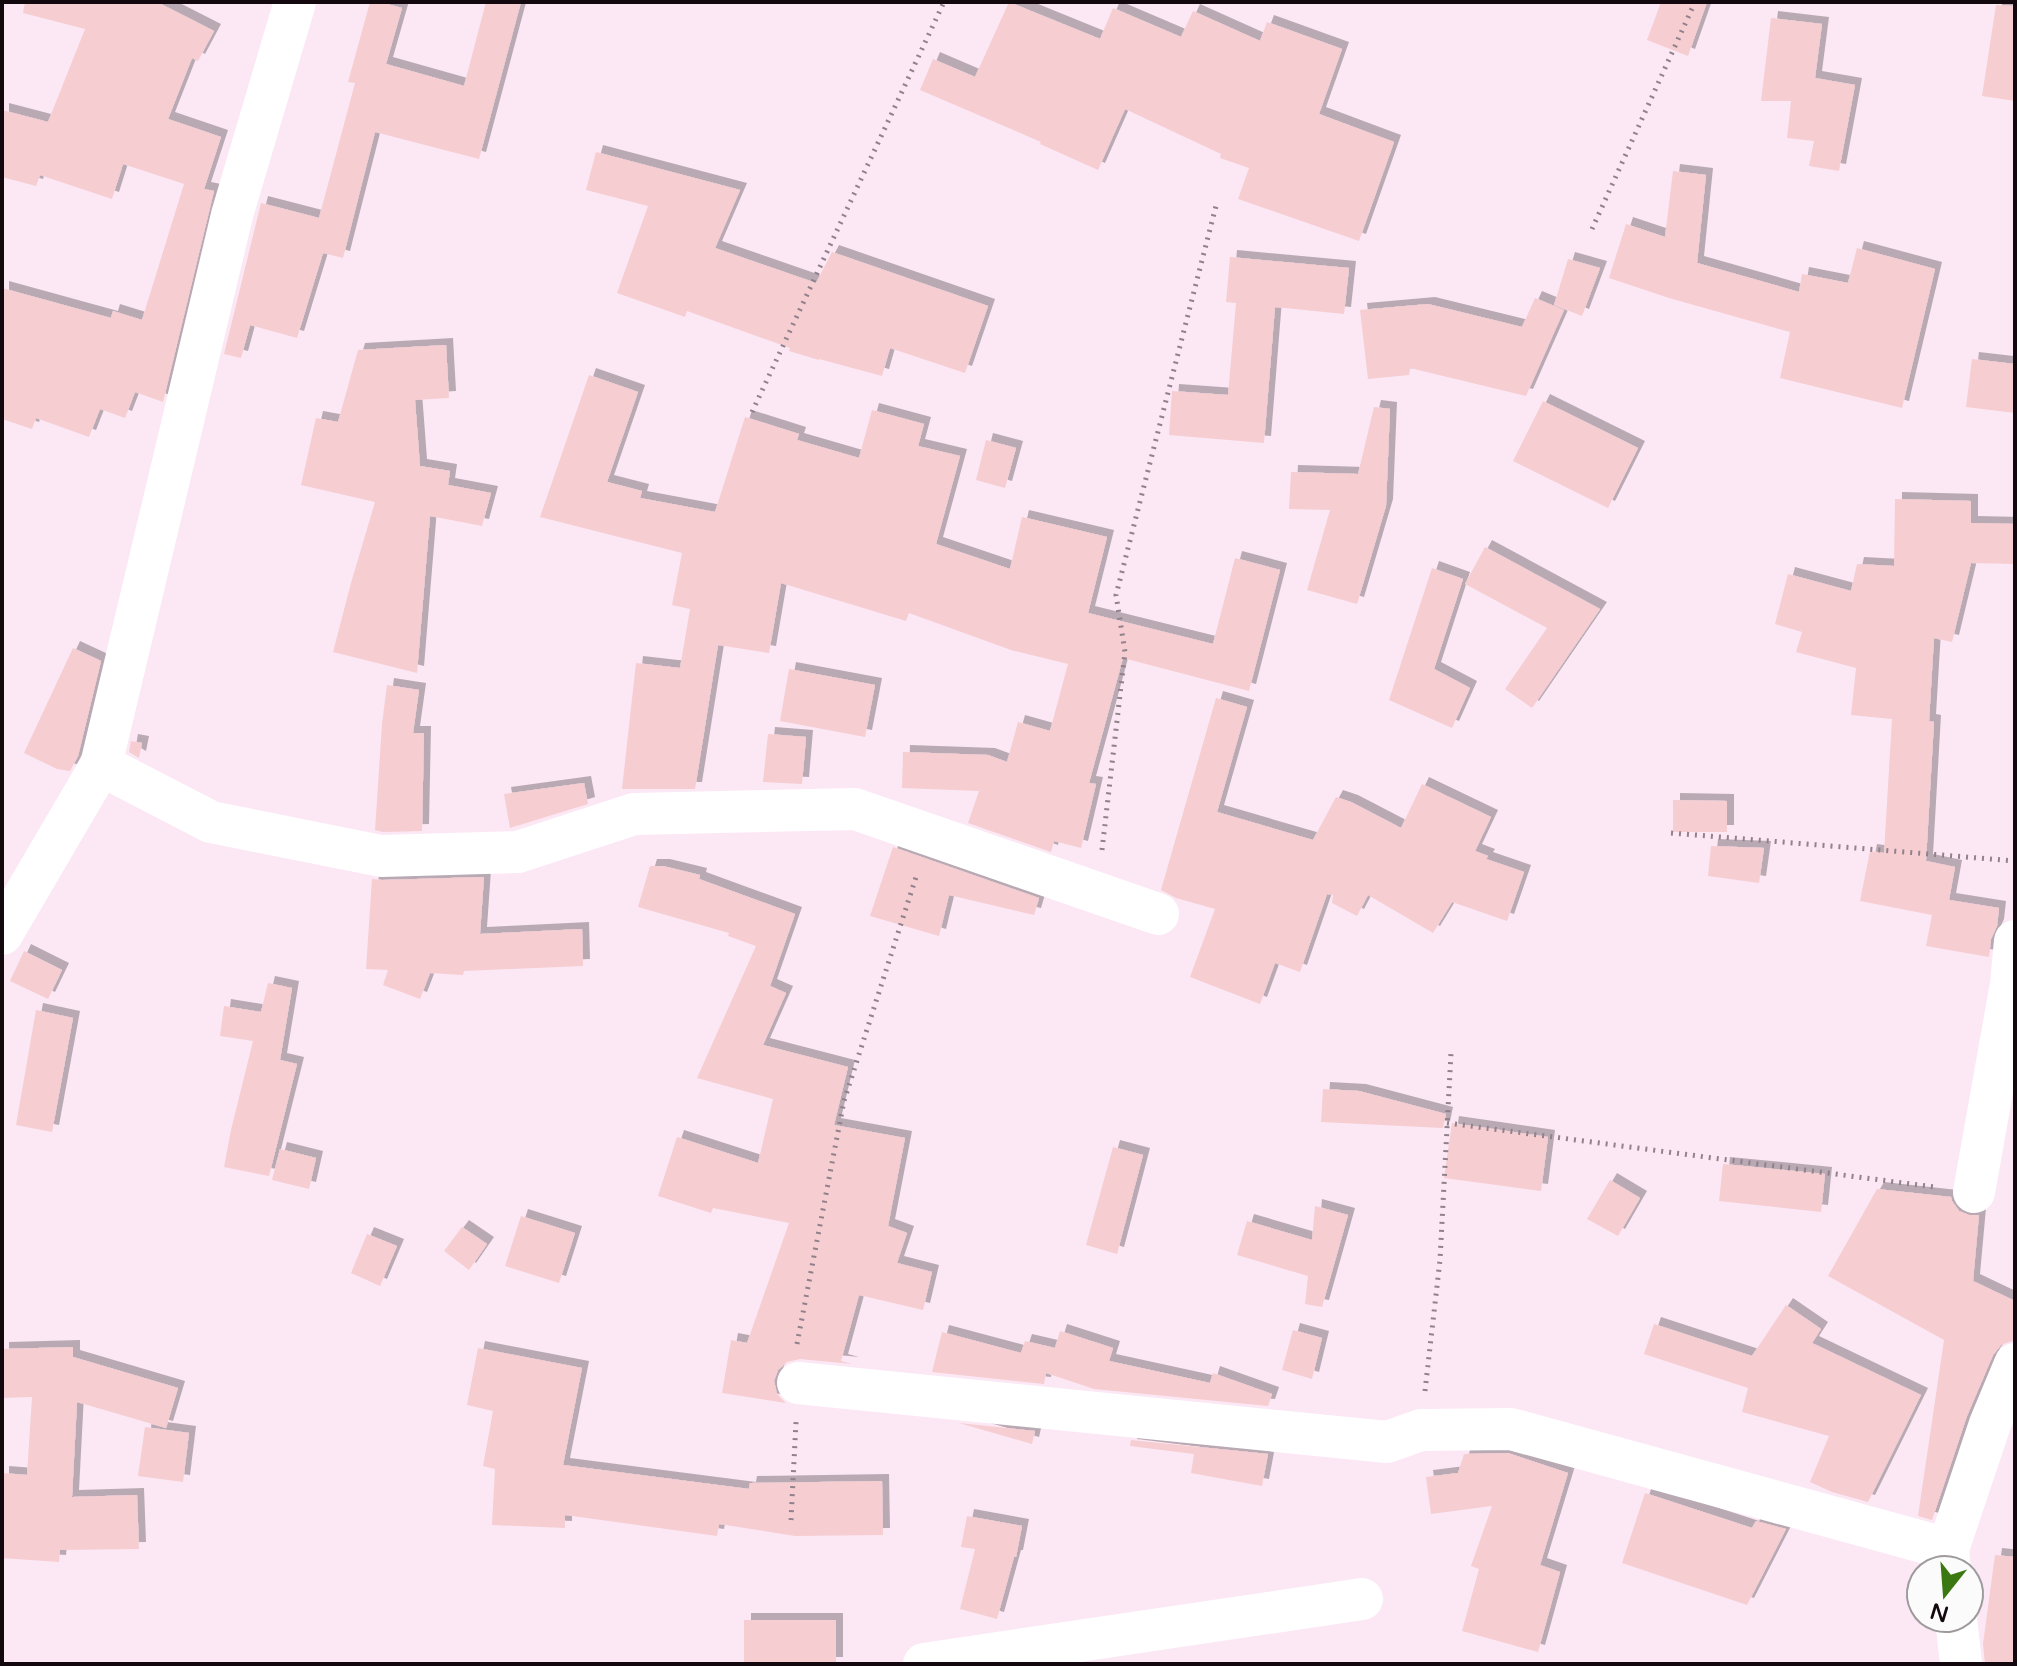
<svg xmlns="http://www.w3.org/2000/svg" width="2017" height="1666" viewBox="0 0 2017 1666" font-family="'Varela Round',sans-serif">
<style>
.building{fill:#f6ced2;filter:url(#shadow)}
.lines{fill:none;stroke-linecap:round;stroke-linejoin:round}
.path{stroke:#91818b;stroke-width:5;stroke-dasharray:2 6;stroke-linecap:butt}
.minor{stroke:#fff;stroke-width:42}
</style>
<defs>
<filter id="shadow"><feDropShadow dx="7" dy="-7" stdDeviation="0" flood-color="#0004"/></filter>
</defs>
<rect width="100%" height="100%" fill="#fce7f4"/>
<!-- building -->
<g class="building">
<polygon points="25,2 157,2 214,31 198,61 192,58 168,119 221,137 204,189 214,191 163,402 135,392 125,418 100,409 89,437 36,418 32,429 2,419 2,288 111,318 113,311 142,320 184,184 123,164 112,199 40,175 36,186 2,177 2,110 48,122 85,29 23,13"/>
<polygon points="370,2 380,2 402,8 386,64 464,86 486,2 521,2 479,159 375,132 343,258 323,253 297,338 250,325 241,358 224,354 261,203 319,218 355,83 348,82"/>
<polygon points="1009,2 1100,39 1113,8 1181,37 1193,11 1260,41 1267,22 1342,49 1319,114 1394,142 1359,241 1238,199 1249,168 1220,158 1221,154 1125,109 1098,170 1040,144 1041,142 920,90 933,59 975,77"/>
<polygon points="1661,2 1707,2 1688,56 1647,40"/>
<polygon points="1996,5 2015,6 2015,101 1982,96"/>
<polygon points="1771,18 1822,24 1815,78 1855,85 1839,171 1809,166 1814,141 1787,138 1791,101 1761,101"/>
<polygon points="596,152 740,190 715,248 816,283 832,252 988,306 965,373 890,348 882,376 819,359 819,360 789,351 790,348 687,311 685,317 617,293 648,206 586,190"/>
<polygon points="1673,171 1706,175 1697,263 1799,292 1802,274 1848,283 1857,248 1935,269 1902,408 1780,378 1790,332 1669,298 1609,278 1626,224 1665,237"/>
<polygon points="1230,257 1349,268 1344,314 1275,307 1264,443 1169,435 1172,391 1228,395 1236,303 1226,302"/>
<polygon points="1568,259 1600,268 1582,316 1554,305"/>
<polygon points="1535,298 1564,310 1526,396 1410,368 1409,375 1368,379 1360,310 1428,304 1522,327"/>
<polygon points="446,345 449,398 415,400 420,466 450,471 448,485 491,493 482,526 430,516 417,673 333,652 351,583 375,502 301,485 316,418 338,422 358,350"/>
<polygon points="1972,359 2015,364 2015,413 1966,407"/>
<polygon points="589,375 638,392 607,482 642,491 640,498 715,512 745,417 799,434 797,440 859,458 872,410 924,424 918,446 960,456 936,544 1010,569 1022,517 1107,537 1088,613 1213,644 1235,558 1280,570 1249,691 1123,658 1089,783 1096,784 1081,848 1054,841 1051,852 968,823 979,791 902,788 903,752 988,755 1007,762 1018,722 1050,731 1068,664 1011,650 909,613 906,621 781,583 769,653 718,645 695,789 622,789 636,663 680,668 690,609 672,605 682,553 540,517"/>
<polygon points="1543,401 1638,448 1608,508 1513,461"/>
<polygon points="1374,407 1390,409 1386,506 1357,604 1307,590 1330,510 1289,509 1291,472 1358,474"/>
<polygon points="986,440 1016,448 1005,488 976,480"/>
<polygon points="1895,499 1971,501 1971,523 2015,524 2015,564 1971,563 1952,642 1934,638 1929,721 1934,722 1926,861 1955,867 1949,900 1999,908 1997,926 1991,939 1989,957 1926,946 1932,915 1860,901 1870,851 1884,853 1892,719 1851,715 1856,668 1796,652 1802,632 1775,624 1788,574 1851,591 1857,564 1894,566"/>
<polygon points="1485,547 1600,609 1532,708 1505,689 1547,628 1465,584"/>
<polygon points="1432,568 1463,579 1434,669 1470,688 1452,728 1389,700"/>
<polygon points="73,648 101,661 78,756 70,771 57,769 24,753"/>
<polygon points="789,669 875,685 865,737 780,721"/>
<polygon points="387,685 419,690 413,733 424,733 422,831 383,832 375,830 382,724"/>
<polygon points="1216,698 1247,707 1217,812 1313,840 1336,797 1351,802 1401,828 1422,784 1491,817 1475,851 1488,856 1486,859 1524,872 1507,921 1452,902 1433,933 1368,895 1357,916 1332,903 1333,895 1327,894 1300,972 1275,963 1260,1004 1190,977 1215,909 1176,898 1161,890"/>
<polygon points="768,734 806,737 802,784 763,782"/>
<polygon points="131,741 142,743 139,758 129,752"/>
<polygon points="584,783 588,804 510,828 504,794"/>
<polygon points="1673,800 1727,801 1727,832 1673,832"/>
<polygon points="1711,846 1764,848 1759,883 1708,876"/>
<polygon points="893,847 1039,898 1034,915 949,895 939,936 870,916"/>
<polygon points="650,866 663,866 700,875 699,879 795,914 770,986 786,993 763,1045 848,1067 834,1125 905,1138 888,1226 907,1233 897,1263 932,1272 923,1310 859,1295 841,1361 852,1364 800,1359 787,1362 778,1370 774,1381 777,1394 786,1403 722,1393 731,1340 747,1343 789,1223 713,1208 711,1213 658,1196 677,1137 758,1163 773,1099 697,1078 756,946 728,936 729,933 638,907"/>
<polygon points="484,877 480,934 582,929 583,966 464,971 463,975 430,973 420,999 383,985 388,970 366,969 372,879 382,880"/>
<polygon points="24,951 62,970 48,999 10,981"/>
<polygon points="268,983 292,988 280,1060 297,1064 269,1176 224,1167 231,1130 253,1041 220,1036 224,1006 261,1012"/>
<polygon points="36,1010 73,1018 52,1132 16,1125"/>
<polygon points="1323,1089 1359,1091 1446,1114 1443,1128 1321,1122"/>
<polygon points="1452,1123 1548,1137 1541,1191 1444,1178"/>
<polygon points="1113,1147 1143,1155 1117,1254 1086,1245"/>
<polygon points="280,1149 316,1158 309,1189 272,1180"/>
<polygon points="1723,1164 1825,1174 1821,1212 1719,1201"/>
<polygon points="1610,1180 1640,1198 1618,1236 1587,1219"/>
<polygon points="1877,1189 1951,1197 1952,1201 1959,1211 1969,1215 1979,1215 1973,1281 2015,1301 2015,1340 2001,1345 1993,1355 1967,1416 1932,1520 1918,1516 1944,1340 1828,1276"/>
<polygon points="1315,1206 1348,1215 1322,1307 1305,1304 1308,1276 1237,1255 1247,1221 1312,1240"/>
<polygon points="521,1216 575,1233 559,1283 505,1266"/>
<polygon points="462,1227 487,1244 469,1270 444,1251"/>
<polygon points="367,1234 397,1246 380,1286 351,1273"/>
<polygon points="1786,1305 1821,1329 1812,1343 1921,1395 1868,1502 1832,1492 1810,1482 1829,1436 1742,1412 1748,1388 1644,1354 1654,1324 1752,1356"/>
<polygon points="1293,1330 1322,1338 1312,1379 1282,1370"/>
<polygon points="1060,1331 1113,1348 1109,1361 1210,1383 1213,1373 1272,1394 1268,1406 1094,1389 1046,1373 1044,1384 932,1372 942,1332 1021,1353 1025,1341 1055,1348"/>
<polygon points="73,1347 73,1357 178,1388 166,1428 77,1402 72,1497 137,1495 139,1549 60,1550 59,1562 2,1558 2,1473 27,1475 32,1397 2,1398 2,1349"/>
<polygon points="478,1348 582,1368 563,1465 749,1489 750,1483 882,1481 883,1535 795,1536 719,1524 717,1536 565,1515 565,1528 492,1525 495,1469 483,1466 493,1411 467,1405"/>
<polygon points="959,1423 1035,1431 1032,1444"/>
<polygon points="145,1427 189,1433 183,1482 138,1476"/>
<polygon points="1131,1440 1268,1454 1262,1486 1191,1473 1194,1454 1130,1446"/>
<polygon points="1508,1453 1568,1473 1540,1565 1560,1572 1538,1652 1462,1631 1479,1569 1471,1566 1492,1506 1431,1514 1426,1477 1458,1473 1464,1454"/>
<polygon points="1645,1493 1752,1528 1756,1521 1786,1529 1747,1605 1622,1563"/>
<polygon points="967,1516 1022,1526 1016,1557 1014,1557 997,1619 960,1609 975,1549 961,1547"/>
<polygon points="1995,1555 2015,1557 2015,1664 1985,1664 1983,1644"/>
<rect x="744" y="1620" width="92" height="44"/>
</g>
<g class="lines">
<!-- path -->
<g class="path">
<polyline points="1592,229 1695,2"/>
<polyline points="752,412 944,2"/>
<polyline points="1671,833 2015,861"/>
<polyline points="1102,850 1125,652 1116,595 1217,202"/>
<polyline points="1447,1123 1934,1187"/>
<polyline points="797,1344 844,1101 917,874"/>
<polyline points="1425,1391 1440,1260 1451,1053"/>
<polyline points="791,1520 796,1422"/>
</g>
<!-- minor -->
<g class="minor">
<polyline points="101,765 211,822 381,856 518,852 634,814 855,809 1158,914"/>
<polyline points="2,934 101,765 232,215 295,2"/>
<polyline points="1974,1192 2011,984 2015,941"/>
<polyline points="798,1383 1387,1442 1421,1430 1511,1429 1948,1549"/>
<polyline points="1950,1570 1948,1549 1990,1424 2015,1364"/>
<polyline points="1956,1618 1961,1664"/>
<polyline points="924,1664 1362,1599"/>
</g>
</g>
<!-- border -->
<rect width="2017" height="1666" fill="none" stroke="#12080e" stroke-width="8"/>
<!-- north arrow -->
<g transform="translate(1945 1594) rotate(197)"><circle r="38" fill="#fbfbfb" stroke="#9e9a9c" stroke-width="2"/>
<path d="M0-6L14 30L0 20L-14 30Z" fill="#3b7812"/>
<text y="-12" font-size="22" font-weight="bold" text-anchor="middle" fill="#12080e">N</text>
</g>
</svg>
